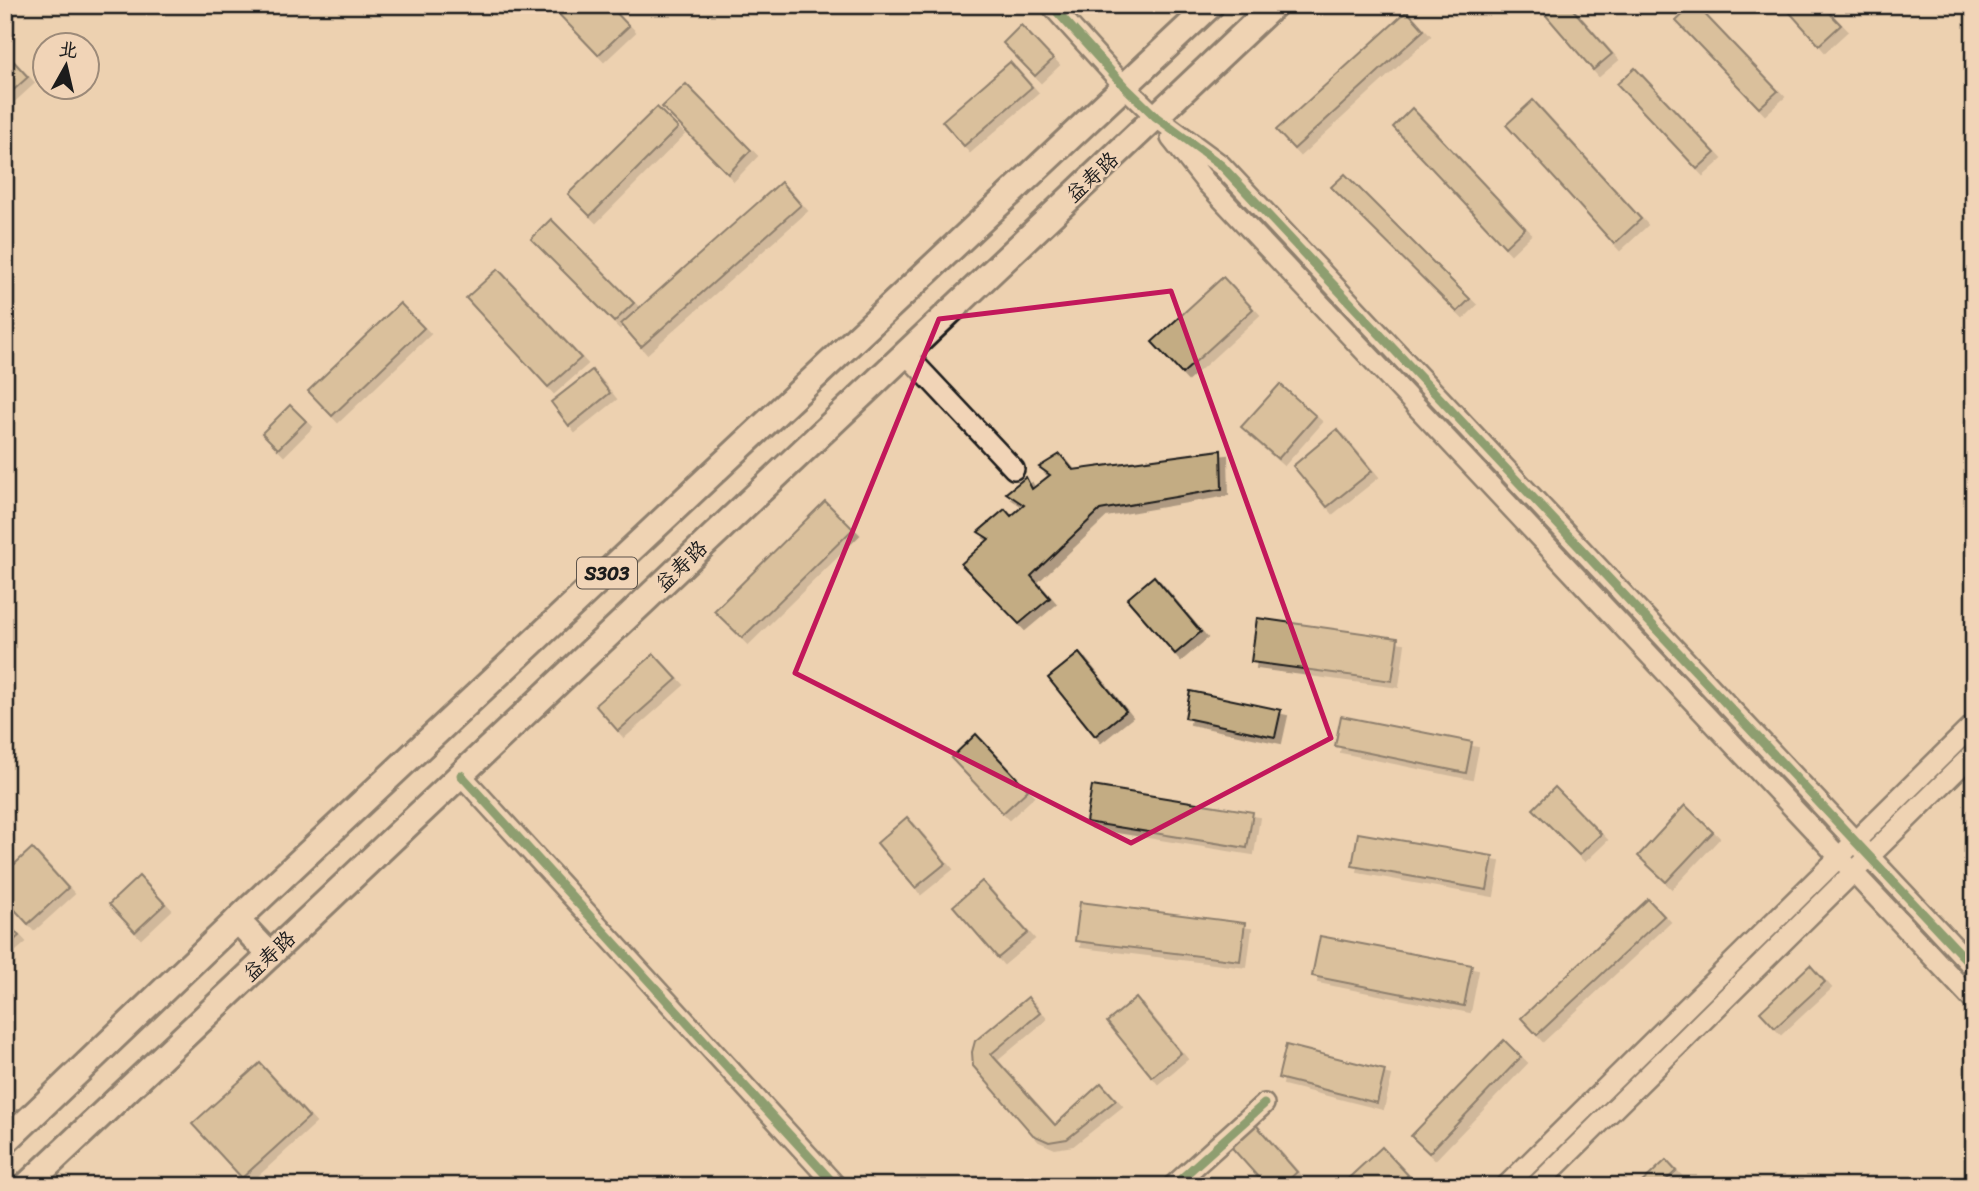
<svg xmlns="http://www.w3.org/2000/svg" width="1979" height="1191" viewBox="0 0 1979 1191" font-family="Sriracha,'LXGW WenKai TC',sans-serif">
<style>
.building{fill:#c3ac83;stroke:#1c1c1c;stroke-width:2;filter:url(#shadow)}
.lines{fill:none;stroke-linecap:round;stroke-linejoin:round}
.minor-casing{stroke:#1c1c1c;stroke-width:24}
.major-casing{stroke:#1c1c1c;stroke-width:30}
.minor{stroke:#f1d4b7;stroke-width:19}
.major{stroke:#f1d4b7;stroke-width:24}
.cycleway-casing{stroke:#f1d4b7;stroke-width:13}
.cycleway{stroke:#1b5e20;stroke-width:9}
.marked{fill:none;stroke:#c2185b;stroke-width:5;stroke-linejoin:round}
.labels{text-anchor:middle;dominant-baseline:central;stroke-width:5;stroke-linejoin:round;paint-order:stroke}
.shield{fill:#f1d4b7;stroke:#5c534a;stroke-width:2}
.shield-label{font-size:19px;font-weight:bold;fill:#1c1c1c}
.street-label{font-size:21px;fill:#1c1c1c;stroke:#f1d4b7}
</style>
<defs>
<filter id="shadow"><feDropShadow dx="6" dy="6" stdDeviation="0" flood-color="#0004"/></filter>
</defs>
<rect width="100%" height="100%" fill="#edd1b0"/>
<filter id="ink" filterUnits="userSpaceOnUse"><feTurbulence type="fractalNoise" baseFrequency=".0143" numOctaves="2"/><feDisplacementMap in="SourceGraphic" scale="14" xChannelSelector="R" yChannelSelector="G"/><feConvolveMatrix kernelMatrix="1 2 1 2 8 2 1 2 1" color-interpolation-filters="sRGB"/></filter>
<g filter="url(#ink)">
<!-- building -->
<g class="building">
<polygon points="550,5 609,5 629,26 598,55"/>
<polygon points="1537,5 1569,5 1612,54 1593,70"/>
<polygon points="1693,5 1696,5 1778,91 1759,108 1676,21"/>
<polygon points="1783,5 1822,5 1841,25 1819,45"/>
<polygon points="1407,11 1424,30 1294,149 1276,130"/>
<polygon points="1021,25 1053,59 1035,76 1003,43"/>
<polygon points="5,52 28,77 8,95 5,92"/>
<polygon points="1010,62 1032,87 964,146 942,121"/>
<polygon points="1635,68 1715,153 1697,169 1617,84"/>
<polygon points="686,84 751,150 728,174 662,107"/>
<polygon points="1533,100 1641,219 1614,244 1506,125"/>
<polygon points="657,107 678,128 590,216 568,194"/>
<polygon points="1412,108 1525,228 1505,247 1393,127"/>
<polygon points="1345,174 1470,299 1457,312 1331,187"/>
<polygon points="781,182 801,205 641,347 621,324"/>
<polygon points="551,219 634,303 614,322 531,239"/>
<polygon points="498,269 581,358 548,387 466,298"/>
<polygon points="1223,277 1253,309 1182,374 1152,342"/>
<polygon points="400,303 424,328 332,416 308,391"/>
<polygon points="592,370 610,393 569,426 551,402"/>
<polygon points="1280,384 1316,416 1278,459 1241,427"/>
<polygon points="290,405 306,421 278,449 262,433"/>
<polygon points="1337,429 1372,471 1327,507 1293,466"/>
<polygon points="1221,450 1222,489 1100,510 1031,576 1050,598 1019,624 961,564 989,539 978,532 1005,509 1011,516 1024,505 1006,493 1026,477 1032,489 1050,475 1039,467 1060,454 1073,470"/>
<polygon points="825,501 853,529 742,638 714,611"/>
<polygon points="1154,576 1201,632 1175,654 1127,599"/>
<polygon points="1257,618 1398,638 1392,681 1251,662"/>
<polygon points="1079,653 1126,711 1095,736 1048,678"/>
<polygon points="654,654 677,679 618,731 595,705"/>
<polygon points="1190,691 1281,710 1275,737 1185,718"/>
<polygon points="1341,716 1472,742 1466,773 1335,746"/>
<polygon points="976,734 1028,790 1003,813 951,758"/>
<polygon points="1092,786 1253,812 1247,848 1086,822"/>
<polygon points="1555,787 1601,834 1579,855 1533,809"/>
<polygon points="1685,805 1713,832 1666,882 1638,856"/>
<polygon points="907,817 946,863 915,888 877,843"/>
<polygon points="1358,833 1493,856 1487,890 1352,866"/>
<polygon points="32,848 68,888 28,924 5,899 5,873"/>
<polygon points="139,876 165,904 135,932 109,904"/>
<polygon points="982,881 1028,933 998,958 953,906"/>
<polygon points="1648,899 1664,916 1537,1035 1521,1018"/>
<polygon points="1080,902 1245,923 1240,961 1075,941"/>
<polygon points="5,921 19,936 5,948"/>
<polygon points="1320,936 1472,965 1464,1006 1312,976"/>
<polygon points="1810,965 1825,982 1775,1028 1760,1012"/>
<polygon points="1028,997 1040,1013 991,1054 1055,1125 1101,1083 1116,1100 1067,1139 1049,1142 1033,1135 973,1066 972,1052 975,1041"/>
<polygon points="1136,998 1181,1053 1152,1077 1107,1022"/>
<polygon points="1504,1040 1521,1057 1429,1153 1411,1136"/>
<polygon points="1286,1045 1385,1070 1377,1103 1278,1078"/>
<polygon points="260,1063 309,1117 242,1178 192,1124"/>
<polygon points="1250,1118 1297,1172 1282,1186 1266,1186 1225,1140"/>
<polygon points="1382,1147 1408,1175 1397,1186 1340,1186"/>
<polygon points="1666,1160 1676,1171 1660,1186 1638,1186"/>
</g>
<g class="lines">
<defs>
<g id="minor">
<polyline points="1051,5 1125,87 1156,117 1221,165 1974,968"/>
<polyline points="1171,138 1205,181 1974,1001"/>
<polyline points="905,353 1014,469"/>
<polyline points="461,775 836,1186"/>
<polyline points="1173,1186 1264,1104"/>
<polyline points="1506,1186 1974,724"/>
<polyline points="1536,1186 1974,753"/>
</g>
<g id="major">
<polyline points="237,920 270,955"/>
<polyline points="5,1142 237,920 1211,5"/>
<polyline points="26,1186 1274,5"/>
</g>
</defs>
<!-- minor casing -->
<use href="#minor" class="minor-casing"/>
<!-- major casing -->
<use href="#major" class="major-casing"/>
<!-- minor -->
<use href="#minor" class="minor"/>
<!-- major -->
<use href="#major" class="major"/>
<defs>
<g id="cycleway">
<polyline points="1051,5 1125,87 1156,117 1221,165 1974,968"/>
<polyline points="461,775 836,1186"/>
<polyline points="1173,1186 1264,1104"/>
</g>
</defs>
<!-- cycleway casing -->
<use href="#cycleway" class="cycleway-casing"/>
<!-- cycleway -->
<use href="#cycleway" class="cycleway"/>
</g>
</g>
<!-- marked area -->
<path d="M0 0H1979V1191H0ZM1171,291L1331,738L1131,843L795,673L939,319Z" fill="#edd1b0" fill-opacity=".55" fill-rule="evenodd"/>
<path class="marked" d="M1171,291L1331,738L1131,843L795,673L939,319Z"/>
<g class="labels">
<!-- shield labels -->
<rect class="shield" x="577" y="557.5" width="60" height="31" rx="5"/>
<g class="shield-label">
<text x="607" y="573">S303</text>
</g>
<!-- street labels -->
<g class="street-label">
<text transform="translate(1092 177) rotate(-43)">益寿路</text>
<text transform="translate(681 566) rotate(-44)">益寿路</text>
<text transform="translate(269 956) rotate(-43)">益寿路</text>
</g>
</g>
<!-- margin -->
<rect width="1979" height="1191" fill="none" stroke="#f1d4b7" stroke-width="28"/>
<rect x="14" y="14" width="1951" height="1163" fill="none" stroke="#1c1c1c" stroke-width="2.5" filter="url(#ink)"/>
<!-- north arrow -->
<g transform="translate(66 66) rotate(8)"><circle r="33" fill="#f1d4b7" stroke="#9c8a79" stroke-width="2"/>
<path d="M0-5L12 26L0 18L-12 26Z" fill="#1c1c1c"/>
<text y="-10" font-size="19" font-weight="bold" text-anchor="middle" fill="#1c1c1c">北</text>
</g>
</svg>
